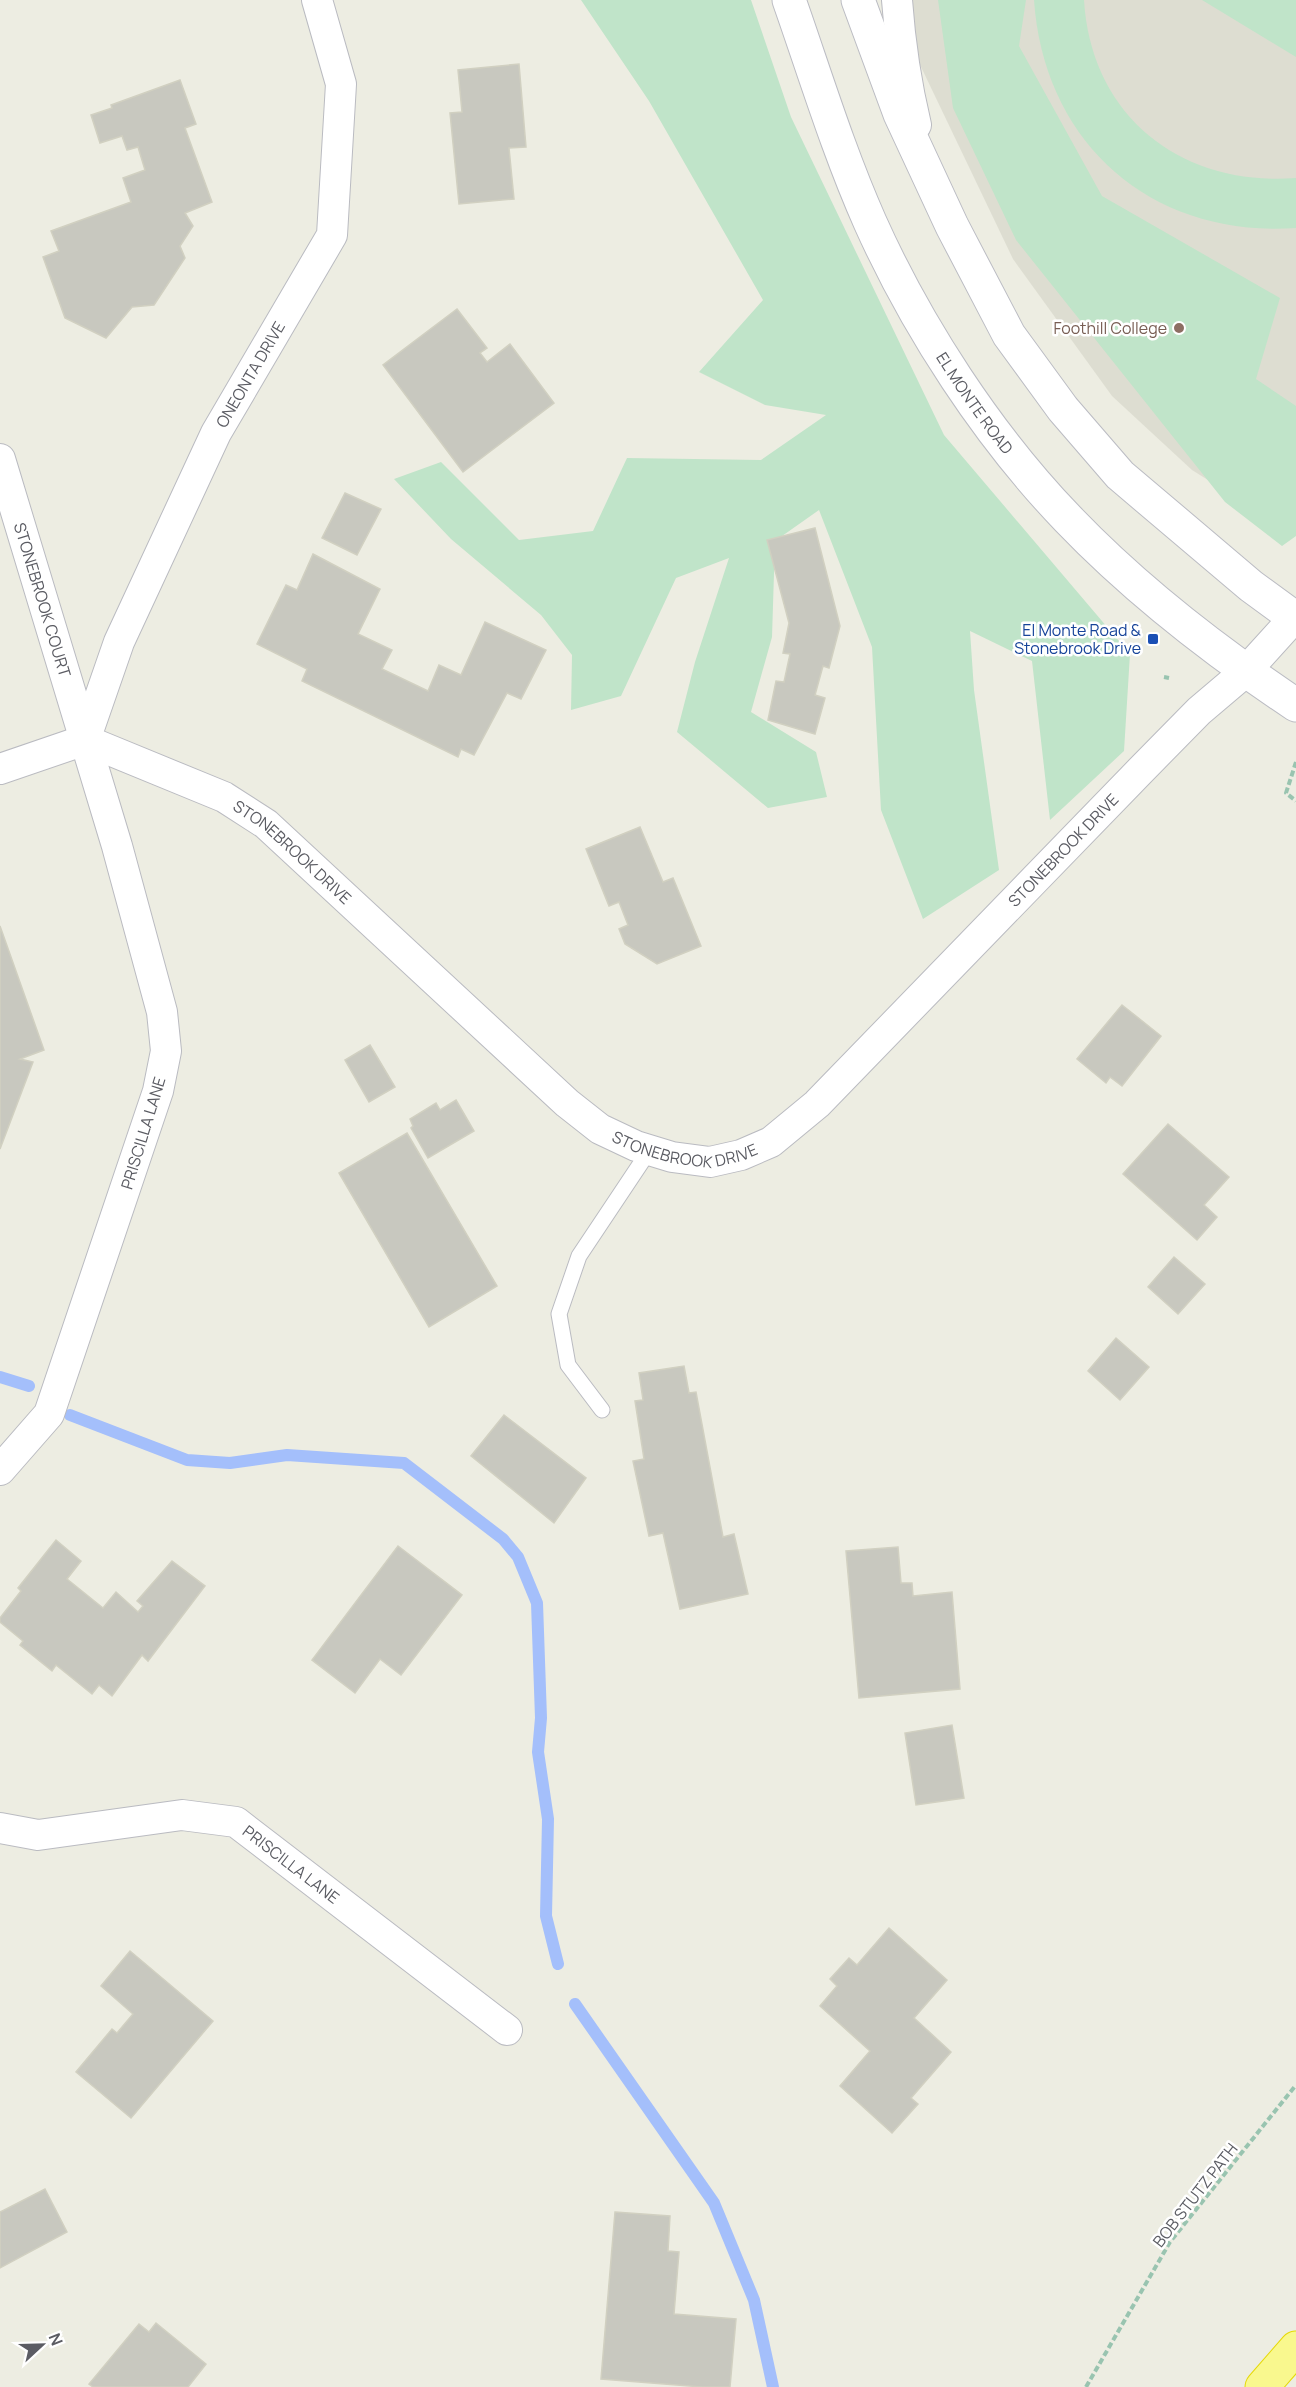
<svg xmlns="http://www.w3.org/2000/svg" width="1296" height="2387" viewBox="0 0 1296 2387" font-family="Manrope,sans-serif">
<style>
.education{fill:#ddddd1}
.green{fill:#c0e4c9}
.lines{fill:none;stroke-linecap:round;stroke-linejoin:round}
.stream{stroke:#a4bffb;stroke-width:12}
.building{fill:#c8c8bf;stroke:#d1d0c1;stroke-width:1.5}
.lane-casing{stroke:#babbc1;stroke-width:17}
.street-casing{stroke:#babbc1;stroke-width:32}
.secondary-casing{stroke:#bbbcc3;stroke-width:35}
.highway-casing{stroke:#e6d909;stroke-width:35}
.path{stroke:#99c4b0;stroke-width:4;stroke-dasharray:6 3;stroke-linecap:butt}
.lane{stroke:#fff;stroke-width:15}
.street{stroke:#fff;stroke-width:30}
.secondary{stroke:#fff;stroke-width:33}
.highway{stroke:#f9f88e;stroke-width:33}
.education-dot{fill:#8d6e63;stroke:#fff;stroke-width:2}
.transit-dot{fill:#1a4fb4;stroke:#fff;stroke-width:2}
.labels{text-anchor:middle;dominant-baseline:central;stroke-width:5;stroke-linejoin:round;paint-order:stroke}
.education-label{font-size:16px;fill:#785e54;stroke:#fff;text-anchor:end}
.street-label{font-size:16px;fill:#5b5c63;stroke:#fff}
.transit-label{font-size:16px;fill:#164399;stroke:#fff;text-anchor:end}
</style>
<rect width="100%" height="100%" fill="#edede2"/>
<!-- education -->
<polygon class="education" points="889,0 1296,0 1296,535 1192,470 1112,396 1013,259"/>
<!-- green -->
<g class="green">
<polygon points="581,0 751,0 791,117 944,435 1130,654 1124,751 1050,820 1032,661 970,631 974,690 999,870 923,919 881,810 872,647 819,510 775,541 772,637 751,712 816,752 827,797 768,808 677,732 695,662 729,558 676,578 621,696 571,710 572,655 541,615 451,539 394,479 441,462 519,540 593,531 627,458 761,460 826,415 765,405 699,372 763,300 649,101"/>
<polygon points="938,0 1026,0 1019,46 1102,196 1280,298 1256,379 1296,406 1296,536 1282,546 1225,502 1016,240 953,108"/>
<path d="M1034,0H1084C1091,117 1182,187 1296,178V228C1152,238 1044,144 1034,0Z"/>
<polygon points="1202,0 1296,0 1296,57"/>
</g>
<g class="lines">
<!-- stream -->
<g class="stream">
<polyline points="0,1377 29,1386"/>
<polyline points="70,1415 187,1460 230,1463 287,1455 404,1463 503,1539 518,1557 537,1603 541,1718 538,1752 548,1819 546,1916 558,1964"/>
<polyline points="575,2004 714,2203 754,2300 773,2387"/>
</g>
</g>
<!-- building -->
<g class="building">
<polygon points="519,64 526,147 509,148 514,199 459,204 450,113 462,112 458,70"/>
<polygon points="180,80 196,124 185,128 212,202 185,213 193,226 180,246 185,258 154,305 132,307 106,338 65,318 43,257 59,251 51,231 131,202 123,178 145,170 138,147 127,150 122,136 100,143 91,115 112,108 111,105"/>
<polygon points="457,309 487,348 480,353 487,362 510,344 554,403 463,472 383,365"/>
<polygon points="345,493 381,509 357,555 322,538"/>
<polygon points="815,528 840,626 829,668 823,666 815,695 825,698 815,734 768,720 776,681 784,682 790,654 783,653 789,623 767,540"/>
<polygon points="313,554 380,589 358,634 392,650 382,669 428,691 439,665 461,675 485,622 546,650 521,699 507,693 474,755 461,749 458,757 302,681 307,669 257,644 286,585 297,590"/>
<polygon points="640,827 663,882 673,878 701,946 657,964 625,944 619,929 628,925 619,902 609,906 586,849"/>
<polygon points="0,926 44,1050 20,1059 33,1062 0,1149"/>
<polygon points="1122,1005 1161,1036 1122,1086 1110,1077 1106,1083 1077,1059"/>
<polygon points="370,1045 395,1087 369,1102 345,1060"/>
<polygon points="456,1100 474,1131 428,1158 411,1128 413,1126 410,1119 436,1103 440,1110"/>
<polygon points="1168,1124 1229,1177 1204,1205 1217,1217 1197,1240 1123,1174"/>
<polygon points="407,1133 497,1286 429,1327 339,1173"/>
<polygon points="1174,1257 1205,1284 1178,1314 1148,1287"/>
<polygon points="1116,1338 1149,1367 1120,1400 1088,1371"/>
<polygon points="684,1366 689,1393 696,1392 723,1537 734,1534 748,1594 680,1609 663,1533 649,1536 633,1461 644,1459 635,1401 643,1400 639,1373"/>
<polygon points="504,1415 586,1478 554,1523 471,1456"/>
<polygon points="56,1540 81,1561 67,1579 103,1608 116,1592 138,1612 143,1606 137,1601 172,1561 205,1586 148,1661 142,1655 112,1696 99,1685 92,1694 56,1665 52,1671 20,1645 23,1641 0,1622 0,1618 21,1591 18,1588"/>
<polygon points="398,1546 462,1595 401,1675 380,1659 355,1693 312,1660"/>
<polygon points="898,1547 901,1583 912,1583 913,1596 952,1592 960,1689 859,1698 846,1551"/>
<polygon points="952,1725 964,1798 916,1805 905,1733"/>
<polygon points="889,1928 947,1980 914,2018 951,2052 911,2098 918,2104 892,2133 840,2086 870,2051 820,2006 837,1986 830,1979 849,1958 857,1965"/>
<polygon points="130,1951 213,2021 131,2118 76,2072 112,2029 117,2033 133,2014 101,1986"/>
<polygon points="45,2189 67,2232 0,2268 0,2212"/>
<polygon points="615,2212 670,2216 668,2251 679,2252 674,2314 736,2319 730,2387 702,2387 601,2379"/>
<polygon points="156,2323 206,2364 188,2387 93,2387 89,2384 139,2324 149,2332"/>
</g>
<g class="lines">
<defs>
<polyline id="lane" points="602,1410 568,1365 559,1314 579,1256 649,1151"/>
<g id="street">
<path d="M897,0C900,42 906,83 916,125"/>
<path id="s1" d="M0,459L117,846L162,1012L166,1051L158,1091L49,1414L0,1470"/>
<path id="s2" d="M85,740L119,642L216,433L332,235L341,84L317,0"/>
<path id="s3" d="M0,769L85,740L224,797L266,824L567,1103L600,1129L636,1146L672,1157L710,1162L741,1155L771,1142L817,1104L1140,771L1199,711L1245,672L1294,618"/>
<path id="s4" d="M0,1828L38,1835L182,1815L236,1822L507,2030"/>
</g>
<g id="secondary">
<path id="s5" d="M789,0C815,74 838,150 870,222C917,327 988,436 1068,519C1136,590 1215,651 1296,705"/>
<polyline points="858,0 900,114 952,226 1009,335 1063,409 1120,475 1251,586 1296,619"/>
</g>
<polyline id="highway" points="1262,2387 1296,2348"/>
</defs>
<!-- lane casing -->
<use href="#lane" class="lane-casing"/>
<!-- street casing -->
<use href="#street" class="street-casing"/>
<!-- secondary casing -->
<use href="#secondary" class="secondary-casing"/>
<!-- highway casing -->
<use href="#highway" class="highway-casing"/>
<!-- path -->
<g class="path">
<polyline points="1164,677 1169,678"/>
<polyline points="1296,762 1286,793 1296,801"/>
<polyline points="1086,2387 1170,2242 1296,2085"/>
</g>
<!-- lane -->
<use href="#lane" class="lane"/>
<!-- street -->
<use href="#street" class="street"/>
<!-- secondary -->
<use href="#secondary" class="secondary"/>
<!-- highway -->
<use href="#highway" class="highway"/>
</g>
<!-- markers -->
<circle class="education-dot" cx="1179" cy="328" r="6"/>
<rect class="transit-dot" x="1147" y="633" width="12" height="12" rx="3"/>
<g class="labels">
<!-- education labels -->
<g class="education-label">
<text x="1167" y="328">Foothill College</text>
</g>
<!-- street labels -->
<g class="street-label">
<text stroke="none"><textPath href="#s2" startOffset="402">ONEONTA DRIVE</textPath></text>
<text stroke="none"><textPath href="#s5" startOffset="446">EL MONTE ROAD</textPath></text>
<text stroke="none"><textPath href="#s1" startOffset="147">STONEBROOK COURT</textPath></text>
<text stroke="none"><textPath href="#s3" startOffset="1336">STONEBROOK DRIVE</textPath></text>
<text stroke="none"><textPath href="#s3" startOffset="328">STONEBROOK DRIVE</textPath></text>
<text transform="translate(143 1133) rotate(-73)">PRISCILLA LANE</text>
<text stroke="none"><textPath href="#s3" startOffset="832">STONEBROOK DRIVE</textPath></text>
<text stroke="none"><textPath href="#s4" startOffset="308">PRISCILLA LANE</textPath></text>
<text transform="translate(1195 2195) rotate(-52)">BOB STUTZ PATH</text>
</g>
<!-- transit labels -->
<g class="transit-label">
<text x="1141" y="630">El Monte Road &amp;<tspan x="1141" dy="18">Stonebrook Drive</tspan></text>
</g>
</g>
<!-- north arrow -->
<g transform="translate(42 2345) rotate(68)" stroke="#ffffff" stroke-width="4.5" paint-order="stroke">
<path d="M0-4.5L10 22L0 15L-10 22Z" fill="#5b5c63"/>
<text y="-9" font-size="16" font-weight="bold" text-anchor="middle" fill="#5b5c63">N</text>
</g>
</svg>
